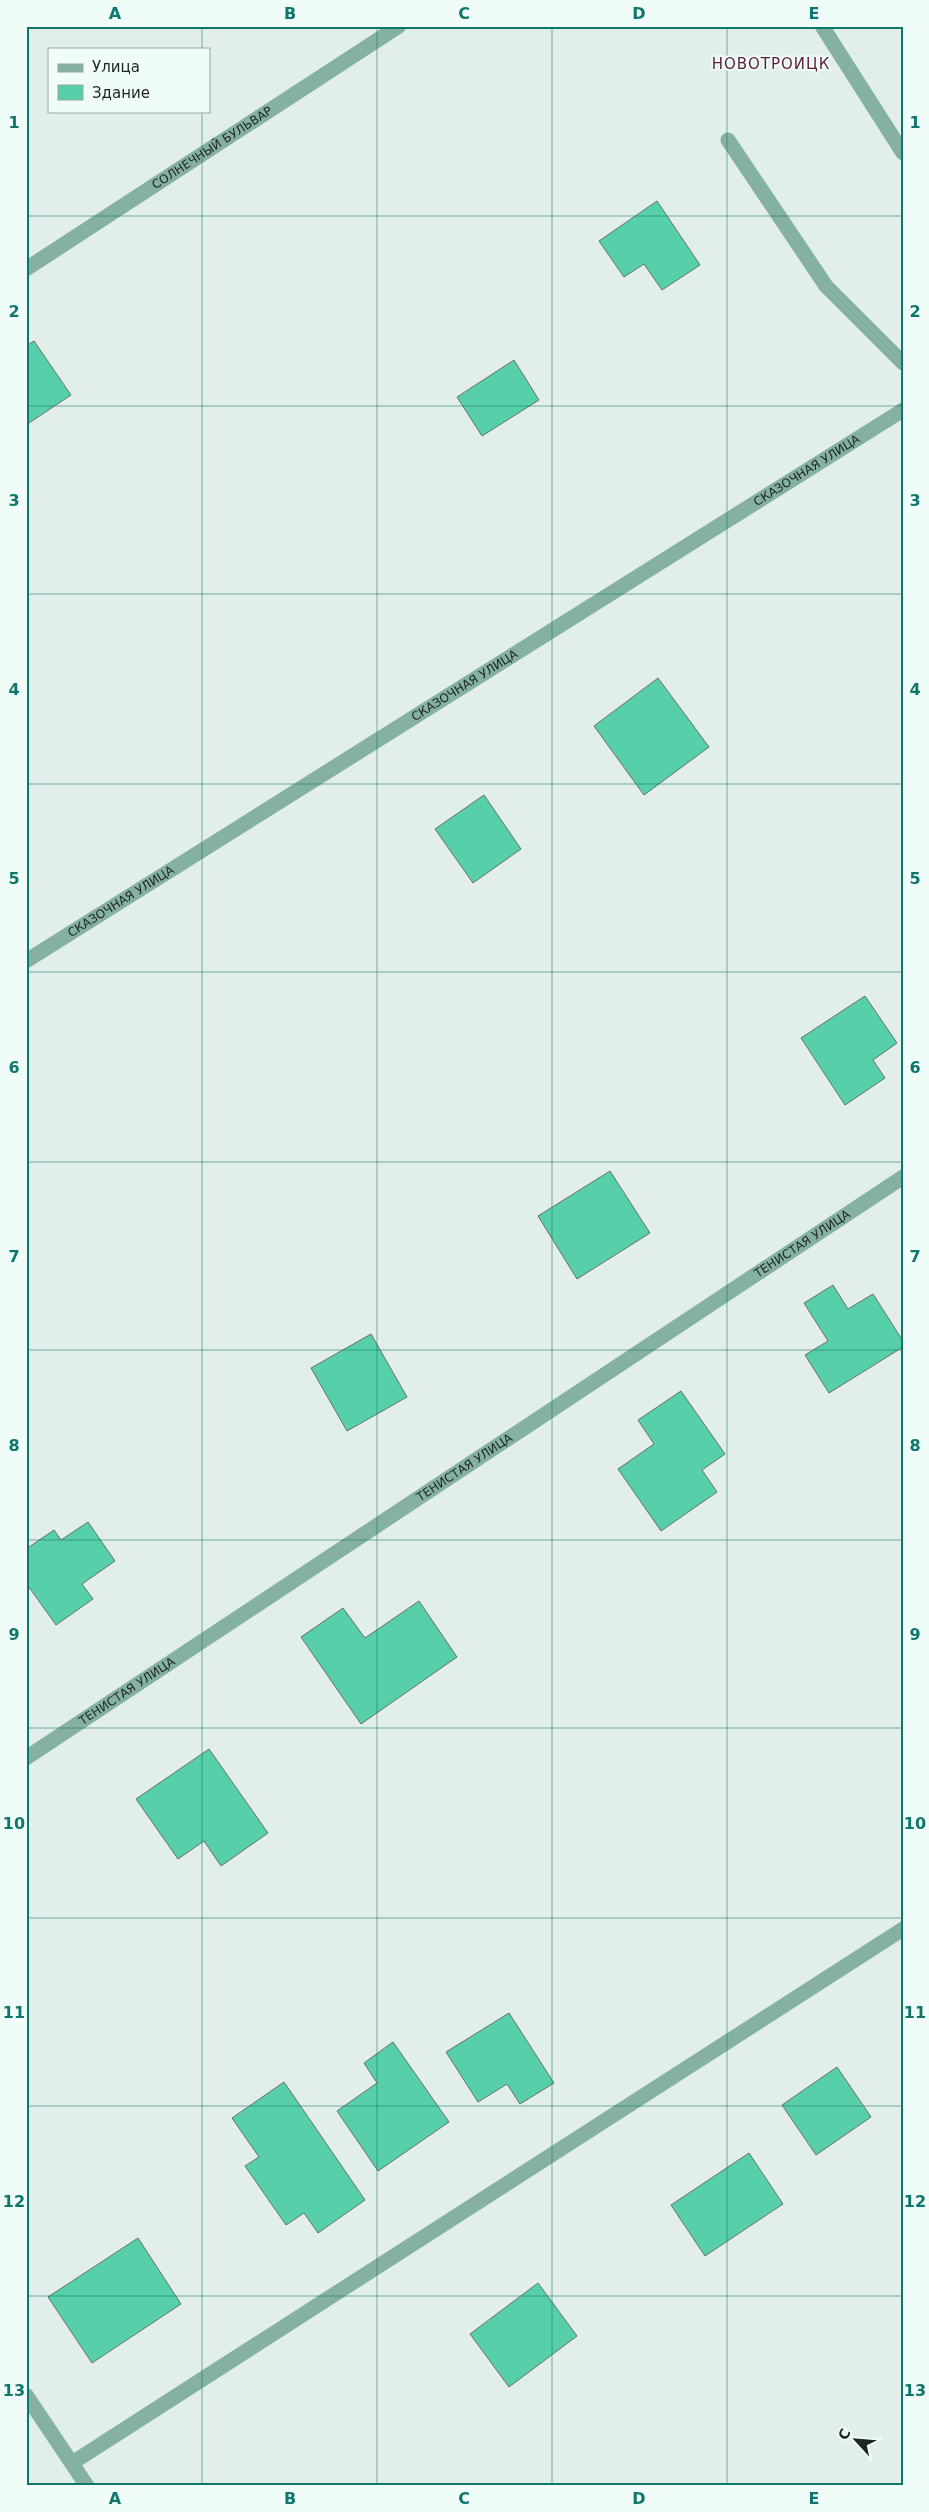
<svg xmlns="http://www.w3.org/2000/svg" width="929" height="2512" viewBox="0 0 929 2512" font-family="'DejaVu Sans',sans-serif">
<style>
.building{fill:#58cfab;stroke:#66716d}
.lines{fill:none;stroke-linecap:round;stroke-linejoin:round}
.minor{stroke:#84b1a1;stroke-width:15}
.grid{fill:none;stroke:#0f766e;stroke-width:1;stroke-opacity:0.55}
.labels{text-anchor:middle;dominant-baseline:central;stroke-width:4;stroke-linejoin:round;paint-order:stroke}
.street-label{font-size:12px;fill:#1f2321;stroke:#effcf7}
.quarter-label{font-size:15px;letter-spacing:1px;fill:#5a1b3d;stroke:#effcf7}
.neatline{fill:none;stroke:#0f766e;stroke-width:2}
.grid-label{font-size:16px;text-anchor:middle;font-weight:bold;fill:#0f766e}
</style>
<rect width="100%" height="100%" fill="#e2eee9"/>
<!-- building -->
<g class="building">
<polygon points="657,201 700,265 662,290 644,264 624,277 599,241"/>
<polygon points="34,341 71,395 26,425 26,346"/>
<polygon points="514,360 539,400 482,436 457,397"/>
<polygon points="658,678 709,747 644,795 594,726"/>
<polygon points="484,795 521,849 473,883 435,829"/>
<polygon points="865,996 897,1043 873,1060 885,1078 845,1105 801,1038"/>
<polygon points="610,1171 650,1233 577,1279 538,1216"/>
<polygon points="833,1285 848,1309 873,1294 903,1341 903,1347 829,1393 805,1355 828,1341 804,1303"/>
<polygon points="371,1334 407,1397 347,1431 311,1368"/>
<polygon points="681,1391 725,1454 702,1470 717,1492 661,1531 618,1469 654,1444 638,1420"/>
<polygon points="88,1522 115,1561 82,1584 93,1599 56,1625 26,1583 26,1549 54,1530 61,1540"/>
<polygon points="419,1601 457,1657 361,1724 301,1637 343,1608 365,1638"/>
<polygon points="209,1749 268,1833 221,1866 204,1841 178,1859 136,1799"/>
<polygon points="509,2013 554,2083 520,2104 507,2084 478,2102 446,2052"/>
<polygon points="393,2042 449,2122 378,2171 337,2111 377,2083 364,2063"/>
<polygon points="837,2067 871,2117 816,2155 782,2105"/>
<polygon points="284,2082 365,2200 318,2233 304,2213 286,2225 245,2166 259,2157 232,2118"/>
<polygon points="749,2153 783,2204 705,2256 671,2205"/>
<polygon points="138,2238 181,2304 92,2363 48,2297"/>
<polygon points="538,2283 577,2336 509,2387 470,2334"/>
</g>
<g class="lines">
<!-- minor -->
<g class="minor">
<polyline points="822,26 903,153"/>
<polyline points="728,140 826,286 903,363"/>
<path id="s1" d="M26,269L399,26"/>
<path id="s2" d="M26,961L903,410"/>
<path id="s3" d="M26,1758L903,1177"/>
<polyline points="26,2395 87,2486"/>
<polyline points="72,2463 903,1929"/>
</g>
</g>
<!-- grid -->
<path class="grid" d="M202,26V49M377,26V2486M552,26V2486M727,26V2486M202,111V2486M26,216H903M26,406H903M26,594H903M26,784H903M26,972H903M26,1162H903M26,1350H903M26,1540H903M26,1728H903M26,1918H903M26,2106H903M26,2296H903"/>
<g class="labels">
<!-- street labels -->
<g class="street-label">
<text stroke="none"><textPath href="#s1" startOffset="222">СОЛНЕЧНЫЙ БУЛЬВАР</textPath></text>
<text stroke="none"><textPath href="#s2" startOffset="922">СКАЗОЧНАЯ УЛИЦА</textPath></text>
<text stroke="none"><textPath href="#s2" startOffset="518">СКАЗОЧНАЯ УЛИЦА</textPath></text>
<text stroke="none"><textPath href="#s2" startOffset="112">СКАЗОЧНАЯ УЛИЦА</textPath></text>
<text stroke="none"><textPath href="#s3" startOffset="931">ТЕНИСТАЯ УЛИЦА</textPath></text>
<text stroke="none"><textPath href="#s3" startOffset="526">ТЕНИСТАЯ УЛИЦА</textPath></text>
<text stroke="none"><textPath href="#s3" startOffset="121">ТЕНИСТАЯ УЛИЦА</textPath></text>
</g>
<!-- quarter labels -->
<g class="quarter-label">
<text x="771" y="64">НОВОТРОИЦК</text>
</g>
</g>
<!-- border -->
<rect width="929" height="2512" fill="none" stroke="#effcf7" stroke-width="55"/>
<!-- legend -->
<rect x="48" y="48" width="162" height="65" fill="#effcf7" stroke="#9ca5a1"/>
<rect x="58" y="64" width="25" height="8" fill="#84b1a1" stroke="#9ca5a1"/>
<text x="92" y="72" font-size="15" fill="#1f2321">Улица</text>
<rect x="58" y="85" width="25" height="15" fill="#58cfab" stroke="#9ca5a1"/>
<text x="92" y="98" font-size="15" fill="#1f2321">Здание</text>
<!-- north arrow -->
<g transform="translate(856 2440) rotate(296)" stroke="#effcf7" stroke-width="4" paint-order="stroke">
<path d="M0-4L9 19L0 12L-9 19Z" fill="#1f2321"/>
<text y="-8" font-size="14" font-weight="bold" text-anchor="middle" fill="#1f2321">С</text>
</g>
<rect x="28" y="28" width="874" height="2456" class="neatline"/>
<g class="grid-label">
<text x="115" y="19">A</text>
<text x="290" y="19">B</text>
<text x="464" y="19">C</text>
<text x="639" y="19">D</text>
<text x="814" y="19">E</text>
<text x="14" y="128">1</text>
<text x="915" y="128">1</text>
<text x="14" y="317">2</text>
<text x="915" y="317">2</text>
<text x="14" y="506">3</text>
<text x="915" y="506">3</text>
<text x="14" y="695">4</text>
<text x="915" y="695">4</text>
<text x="14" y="884">5</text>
<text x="915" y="884">5</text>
<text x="14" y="1073">6</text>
<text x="915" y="1073">6</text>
<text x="14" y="1262">7</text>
<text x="915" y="1262">7</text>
<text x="14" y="1451">8</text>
<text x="915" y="1451">8</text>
<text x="14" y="1640">9</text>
<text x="915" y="1640">9</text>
<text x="14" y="1829">10</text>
<text x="915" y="1829">10</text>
<text x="14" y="2018">11</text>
<text x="915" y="2018">11</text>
<text x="14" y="2207">12</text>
<text x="915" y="2207">12</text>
<text x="14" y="2396">13</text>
<text x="915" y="2396">13</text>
<text x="115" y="2504">A</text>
<text x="290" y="2504">B</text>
<text x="464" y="2504">C</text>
<text x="639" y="2504">D</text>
<text x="814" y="2504">E</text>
</g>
</svg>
